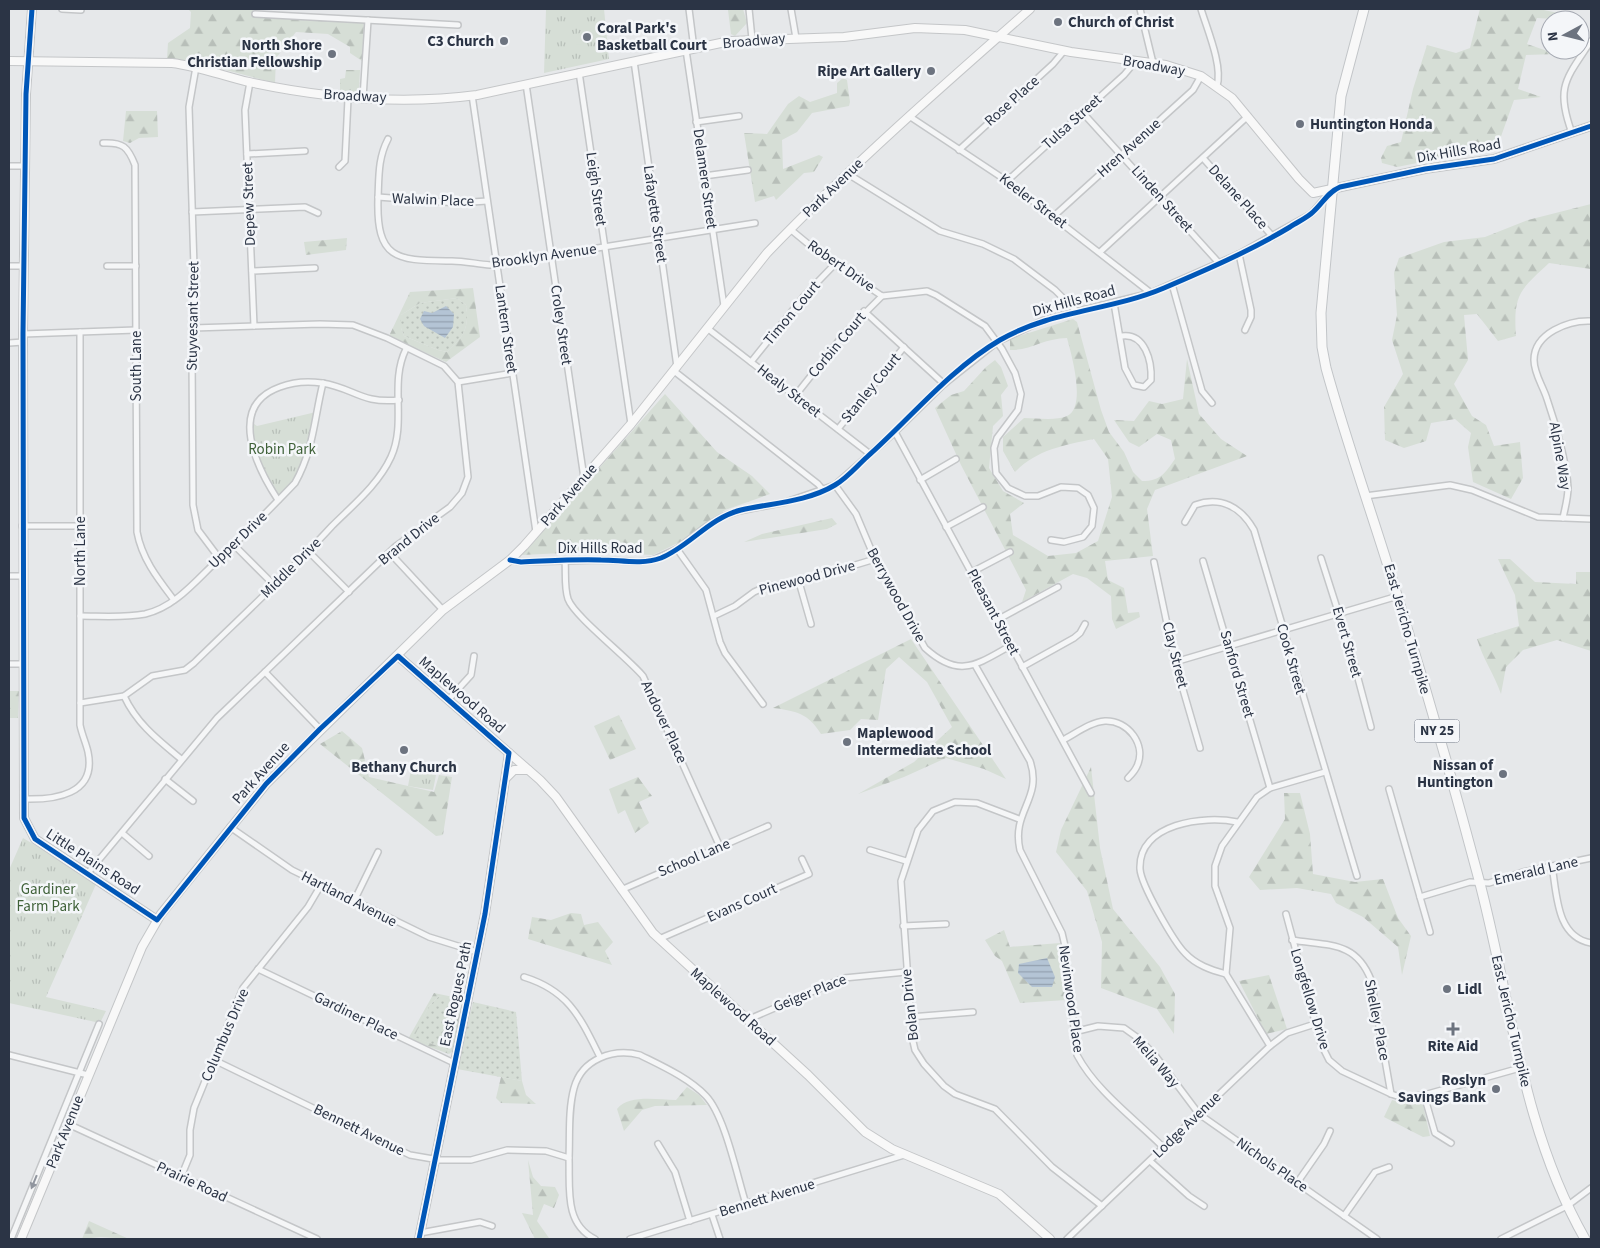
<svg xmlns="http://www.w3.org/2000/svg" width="1600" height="1248" viewBox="0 0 1600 1248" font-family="'Source Sans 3',sans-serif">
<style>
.grass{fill:url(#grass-dots)}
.forest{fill:url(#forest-firs);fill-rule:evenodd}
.park{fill:url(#park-tufts)}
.pitch{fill:#d6ded6}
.water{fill:url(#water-rules)}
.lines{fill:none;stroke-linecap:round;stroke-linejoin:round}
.street-casing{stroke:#c4c6c8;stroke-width:8}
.secondary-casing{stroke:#c4c6c8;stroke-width:10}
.primary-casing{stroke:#c2c5c8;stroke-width:11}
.street{stroke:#f5f6f7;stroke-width:5}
.secondary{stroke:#f8f8f8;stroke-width:8}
.primary{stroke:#f8f8f8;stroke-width:9}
.cycleway-casing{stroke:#f4f6f9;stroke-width:8}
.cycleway{stroke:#0057b8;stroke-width:5}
.oneway{fill:#90959e}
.poi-dot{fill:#6c737f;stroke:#f4f6f9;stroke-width:2}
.labels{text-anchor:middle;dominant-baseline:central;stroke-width:5;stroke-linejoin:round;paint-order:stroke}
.shield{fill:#f4f6f9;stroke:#676e7b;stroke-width:1}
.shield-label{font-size:14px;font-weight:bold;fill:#2b3445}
.poi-label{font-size:15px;font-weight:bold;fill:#2b3445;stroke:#f4f6f9;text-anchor:start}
.street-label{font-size:15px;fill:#2b3445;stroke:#f4f6f9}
.park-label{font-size:15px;fill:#3f6138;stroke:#f4f6f9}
</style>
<defs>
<pattern id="grass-dots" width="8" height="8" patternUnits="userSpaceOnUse" patternTransform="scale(1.25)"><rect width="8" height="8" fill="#d6ded6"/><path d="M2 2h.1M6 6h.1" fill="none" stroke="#b8bfb9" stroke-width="1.8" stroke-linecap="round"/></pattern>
<pattern id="forest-firs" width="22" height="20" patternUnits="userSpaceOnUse" patternTransform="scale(1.25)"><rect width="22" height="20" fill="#d6ded6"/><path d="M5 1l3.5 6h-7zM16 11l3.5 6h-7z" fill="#b8bfb9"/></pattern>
<pattern id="park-tufts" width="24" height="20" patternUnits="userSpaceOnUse" patternTransform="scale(1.25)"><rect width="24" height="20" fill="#d6ded6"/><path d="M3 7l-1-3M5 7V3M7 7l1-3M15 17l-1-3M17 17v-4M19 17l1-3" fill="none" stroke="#b8bfb9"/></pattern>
<pattern id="water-rules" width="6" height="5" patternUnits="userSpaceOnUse" patternTransform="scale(1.25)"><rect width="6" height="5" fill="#b4c4d5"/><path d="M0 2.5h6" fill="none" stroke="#93a0af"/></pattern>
</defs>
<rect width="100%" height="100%" fill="#e6e8ea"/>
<!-- grass -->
<g class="grass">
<path d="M457,298L466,305C470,327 463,338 447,352L438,350L404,336L401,328V315L420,303Z"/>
<polygon points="439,996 458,1000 459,1003 450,1051 413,1037 429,1006"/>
<polygon points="473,1002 516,1012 522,1081 457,1069"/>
</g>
<!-- forest -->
<g class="forest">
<polygon points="188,9 253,9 253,17 364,22 362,61 350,53 350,47 328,34 296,32 276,58 275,83 199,63 167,59 168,43 190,28 191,12"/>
<polygon points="725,9 743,9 747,23 735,36 731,34 728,10"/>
<polygon points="1480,9 1539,9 1568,15 1570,20 1537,18 1527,44 1556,54 1526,55 1518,89 1541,97 1514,100 1499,142 1493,148 1397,167 1382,163 1381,158 1387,146 1401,142 1413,89 1427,45 1456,53 1470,48"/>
<polygon points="346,70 360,70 359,90 356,92 340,92 340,79 345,78"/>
<polygon points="843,78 847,80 850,102 849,106 812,113 797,132 782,140 783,169 819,155 823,157 814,172 804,173 776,200 774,196 755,202 744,133 767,134 788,104 799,96 810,102 837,93 837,83"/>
<polygon points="126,111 157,111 158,137 139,138 130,143 123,141"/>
<path d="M1591,204V269L1549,263C1520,290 1513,294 1516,336L1498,341L1477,314L1464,315L1468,360L1454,384L1472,416L1486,425L1494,446L1520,442L1523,478L1511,499L1473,482L1468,447L1471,433L1455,419L1431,423L1426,441L1404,448L1385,440L1384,407L1403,374L1392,340L1397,315L1394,273L1399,258L1444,242L1485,237L1528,220Z"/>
<polygon points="347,238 346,250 306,255 304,242"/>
<path d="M473,288L480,337L446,362L389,336L410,292ZM457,298L466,305C470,327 463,338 447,352L438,350L404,336L401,328V315L420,303Z"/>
<path d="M1073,319L1077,322L1101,410L1109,432L1124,452L1133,472L1142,481C1161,481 1165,473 1175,459L1171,440L1157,434L1139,447L1129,442L1114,420L1134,421L1149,401L1162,404L1183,399L1187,359L1199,414L1221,439L1247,456L1155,490L1147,509L1153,556L1105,561L1108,580L1124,588L1128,613L1139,612L1140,617L1116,629L1112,619L1111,596L1087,578L1073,574L1022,602L1026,590L961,465L935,408L951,395L964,391L986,367L995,360L1001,367L1008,386L1001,395L1003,416L993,426L989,468L1003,491L1024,503L1010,514L1013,535L1048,556L1076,553L1098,541L1112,497L1108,459L1094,439C1064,445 1036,450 1015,472L1003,451V437L1024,418C1036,418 1056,421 1067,416C1087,407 1071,353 1067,338C1045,338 1029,351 1010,350V339Z"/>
<polygon points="665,394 717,452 752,476 770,494 725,510 682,541 653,555 584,552 522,555"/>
<polygon points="832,518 837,524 827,529 744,542 762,534"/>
<path d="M1498,559H1510L1535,582L1576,584V572H1591V651L1557,640L1523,650L1506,667L1501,694C1494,674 1483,659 1477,639L1519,626L1515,595Z"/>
<path d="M911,639L1006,779L984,769L946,758L904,777L858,794L914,762L952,727L927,682L899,657L886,669L878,720L861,719L850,730L821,734C808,713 796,711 773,708Z"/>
<polygon points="9,691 19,691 18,718 9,718"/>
<polygon points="619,715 636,749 610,760 594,726"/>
<polygon points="342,731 362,748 369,777 434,792 439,775 452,777 443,835 436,836 320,744"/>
<polygon points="1091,767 1100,848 1113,909 1160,967 1175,994 1174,1034 1157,1009 1101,988 1102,942 1087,891 1056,852 1061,830"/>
<polygon points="638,777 652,796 639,802 649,823 635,833 625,810 618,814 609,789"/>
<polygon points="1284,793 1300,793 1310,834 1313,874 1355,882 1383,879 1398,918 1411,936 1402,975 1398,947 1363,917 1336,903 1331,894 1297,888 1260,890 1249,877 1285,819"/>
<polygon points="571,913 581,914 584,925 598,922 613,942 605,951 612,965 528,939 532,917 551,920"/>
<polygon points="1004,930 1010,947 1060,943 1066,1000 1020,1003 1002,961 995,956 985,940"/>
<polygon points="1269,975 1287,1029 1266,1034 1239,981"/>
<path d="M434,993L463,999L453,1051L449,1054L408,1039ZM439,996L459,1003L450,1051L414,1037L429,1006Z"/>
<polygon points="501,1077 522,1081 526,1095 536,1104 501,1103 496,1098"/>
<path d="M687,1087L699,1095L707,1105L655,1106L642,1110L624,1131L617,1109C629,1094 658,1100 676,1100Z"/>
<polygon points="1392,1100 1399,1102 1419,1100 1423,1105 1430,1136 1423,1137 1384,1117"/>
<polygon points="528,1160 533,1177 541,1186 555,1187 559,1195 554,1208 544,1204 537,1221 549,1238 567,1238 535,1239 522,1213 533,1215"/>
<polygon points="89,1221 129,1239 101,1237 82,1239"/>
</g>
<!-- park -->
<g class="park">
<polygon points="546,9 604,9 609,59 544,73"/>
<polygon points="316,412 315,432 301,472 278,500 256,458 251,422 257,426"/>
<polygon points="411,770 436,775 433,790 408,786"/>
<polygon points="23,838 97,882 46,997 106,1011 100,1023 9,1003 9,870"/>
</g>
<!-- pitch -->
<polygon class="pitch" points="596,30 598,41 577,45 575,34"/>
<!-- water -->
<g class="water">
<polygon points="446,306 454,314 453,327 445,338 424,326 420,319 424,311 432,313"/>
<polygon points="1047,958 1055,977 1052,987 1032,987 1018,973 1019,964"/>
</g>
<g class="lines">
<defs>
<g id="street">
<polyline points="62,9 81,10"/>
<polyline points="689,9 694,49"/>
<polyline points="749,9 752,39"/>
<polyline points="791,9 796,38"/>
<polyline points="1140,9 1153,63"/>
<path d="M1201,9C1207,29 1223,66 1217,86"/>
<polyline points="255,14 458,25"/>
<polyline points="686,50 724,306"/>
<polyline points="634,61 677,367"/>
<polyline points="196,67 189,107 195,299 192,356 193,505 198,530 219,558"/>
<polyline points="579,72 631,424"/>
<polyline points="250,82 245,110 254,326"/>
<polyline points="526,84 584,478"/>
<polyline points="472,95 536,532"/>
<polyline points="363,98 368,20"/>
<polyline points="1083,113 1219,263"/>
<polyline points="909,116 1007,181 1151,293"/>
<polyline points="696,122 739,116"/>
<path d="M1572,133C1555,87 1566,79 1591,41"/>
<path d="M388,139C378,158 379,176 378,198C376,262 398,260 452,261C464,261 477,264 490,265L755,223"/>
<path d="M103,143C123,142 128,147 135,165L137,532C142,559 158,579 174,600"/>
<polyline points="959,150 1053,64 1064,51"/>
<polyline points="247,154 305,151"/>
<polyline points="1203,158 1273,237"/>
<polyline points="9,166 25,166"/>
<polyline points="339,167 345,161 348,99"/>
<polyline points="848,174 940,231 983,244 1014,259 1055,290 1076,311"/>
<polyline points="704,176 748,170"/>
<polyline points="1007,181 1124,75 1135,62"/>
<polyline points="378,197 457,203 487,201"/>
<polyline points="192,212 305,207 318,213"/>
<polyline points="1054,216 1193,90 1201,76"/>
<polyline points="790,229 824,257 882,296 927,291 936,295 985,326 1002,349 1015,373 1021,394 1018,410 997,438 994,448 996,473 1008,488 1025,496 1038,496 1061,487 1078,488 1088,495 1094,508 1092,526 1083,537 1064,542 1051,540"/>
<polyline points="1100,252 1248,116"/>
<polyline points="1239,254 1251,310 1251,317 1245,330"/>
<polyline points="9,266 23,266"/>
<polyline points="107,266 136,266"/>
<polyline points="252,271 315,268"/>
<polyline points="1172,284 1202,391 1212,403"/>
<path d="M1114,303L1125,368L1134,385L1144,387L1151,380C1152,361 1145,333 1122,336"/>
<polyline points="864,311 944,384"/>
<polyline points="707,328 870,454"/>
<polyline points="23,334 136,330"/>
<polyline points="9,343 23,342"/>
<polyline points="751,362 804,296 834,265"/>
<polyline points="674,371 818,484 823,490"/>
<polyline points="458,382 513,373"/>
<polyline points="795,396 844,334 882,296"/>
<polyline points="838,429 904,347"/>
<polyline points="895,432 1091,793"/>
<polyline points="920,480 956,459"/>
<path d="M835,485L856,514L875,559L925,648C959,679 976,665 1010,646"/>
<polyline points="1365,496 1450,485 1472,490 1538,517 1591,519"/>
<path d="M278,500C257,468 226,406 280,387C293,382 308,381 322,383C354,388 361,404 399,400"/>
<path d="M1563,518C1565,508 1568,498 1568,488C1567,464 1555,422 1547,399C1543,386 1534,374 1534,360C1534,333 1569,320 1591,321"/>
<path d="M1185,522L1195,505C1221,496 1241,507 1254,530L1357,876"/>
<polyline points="22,526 80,526"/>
<polyline points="946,527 983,507"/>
<polyline points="234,545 274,585"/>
<polyline points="677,549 706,590 720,642 725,653 763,704"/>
<polyline points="309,552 349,592"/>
<polyline points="390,553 443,610"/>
<polyline points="1321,558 1351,652 1371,727"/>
<polyline points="510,560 521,562 602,560 638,562 653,560 677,549 707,526 724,516 739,511 786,502 835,485 895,432 944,384 997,342 1046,319 1151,293 1239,254 1311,214 1331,191"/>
<path d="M565,560C566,572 564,587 568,599C574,616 627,657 643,676L720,847"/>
<polyline points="1203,561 1270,788"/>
<polyline points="1154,562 1175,662 1200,748"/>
<polyline points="972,572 1010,552"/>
<polyline points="9,576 21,576"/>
<polyline points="799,582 811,624"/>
<path d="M80,616C101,616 124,618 145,614C176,607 197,579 219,559C245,534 270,509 295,483C314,449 314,419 323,383"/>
<polyline points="714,616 735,606 754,592 765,587 799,582 875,559"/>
<polyline points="997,620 1058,587"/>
<polyline points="1175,662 1398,596"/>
<polyline points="9,664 23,664"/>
<path d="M975,665L1030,761C1043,799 1011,811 1020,850L1062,933L1065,946L1077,1055C1096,1091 1135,1119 1163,1147"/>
<polyline points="1022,667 1074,638 1080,633 1085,624"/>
<polyline points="265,672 320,729"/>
<path d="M124,696C137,724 158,740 181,759"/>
<polyline points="449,699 471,675 474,656"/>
<path d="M80,703L124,696L152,676L185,670L194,663C240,618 288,574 332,526C353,505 378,485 391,457C407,422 389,383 406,349"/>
<path d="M1063,740C1075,734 1090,722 1105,721C1128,720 1147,745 1137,766C1135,771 1131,775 1128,778"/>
<polyline points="165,779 193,801"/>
<polyline points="1389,789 1430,932"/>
<path d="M24,799C54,800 97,795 88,752C86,743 82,735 80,725V332"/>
<polyline points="1019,819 977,803 955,802 933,811 918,830 901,881 912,1037 915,1050 924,1064 944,1086 955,1094 995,1109 1052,1167 1102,1206"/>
<path d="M1237,822C1205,815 1138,823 1140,869C1141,885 1174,942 1185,953C1196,965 1211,970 1226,974L1270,1046"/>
<polyline points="230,827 292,870 429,937 477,952"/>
<polyline points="122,833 149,856"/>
<polyline points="870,850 906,861"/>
<path d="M1552,866C1557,894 1556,937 1591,943"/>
<polyline points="88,873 217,718 396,546 450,507 462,493 468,477 458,382 444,366 387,338 353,325 320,324 193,328"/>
<polyline points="621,890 768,826"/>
<polyline points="1420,897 1470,882 1489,883 1523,872 1591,858"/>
<polyline points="354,901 378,852"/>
<polyline points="1286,914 1321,1044 1329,1060 1342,1071 1391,1094 1400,1097 1424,1095 1520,1068"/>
<polyline points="903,926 946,924"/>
<polyline points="659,939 809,874 802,859"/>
<path d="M1292,940C1329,946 1356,941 1371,980L1391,1094"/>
<polyline points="258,969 454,1063"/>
<polyline points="1226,974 1230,928 1215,886 1215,866 1222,846 1257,797 1270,788 1325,772"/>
<path d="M524,977C569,991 580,1017 600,1057"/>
<polyline points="910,1017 973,1012"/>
<polyline points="747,1020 844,978 906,972"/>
<polyline points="1074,1032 1098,1026 1124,1028 1138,1038 1154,1054 1199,1114 1377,1239"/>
<polyline points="9,1055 88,1075"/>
<path d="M214,1060L410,1155L439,1160H471L507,1150L546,1151L569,1158C570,1188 564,1224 595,1239"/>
<polyline points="1424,1095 1435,1133 1451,1143"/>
<polyline points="68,1124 317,1239"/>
<polyline points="658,1144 675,1172 690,1221"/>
<path d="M569,1158C570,1135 568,1110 574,1088C582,1059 613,1048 640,1055C662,1066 689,1078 706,1096C725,1116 737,1176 746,1204"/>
<polyline points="1150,1161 1189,1196 1204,1206"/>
<polyline points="181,1177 190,1155 190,1130 194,1108 243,988 308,907 321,885"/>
<polyline points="1297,1183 1324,1144 1330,1131"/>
<polyline points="712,1215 720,1239"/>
<polyline points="1344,1216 1375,1172 1389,1167"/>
<polyline points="420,1233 480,1222 492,1226"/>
<polyline points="11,1239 99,1024"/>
<polyline points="630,1239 904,1155"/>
<polyline points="1067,1239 1270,1046 1287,1033 1315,1024"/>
<polyline points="1501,1239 1567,1206 1591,1188"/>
</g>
<g id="secondary">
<polyline points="32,9 26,94 23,334 24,818 35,839 157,920"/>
<path d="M9,61L172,63C198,66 223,76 249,82C323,98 401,105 477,95L730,41L844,37L915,28L965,30L1071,52L1166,65L1201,76L1232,98L1299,179L1313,193L1425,169L1494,159L1591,126"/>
<polyline points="398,656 540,780 556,797 653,933 808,1075 865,1132 892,1149 999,1194 1050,1239"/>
<polyline points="506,778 514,770 528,770"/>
<path d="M21,1239L142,947L161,914L266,784L443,610L510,560L524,546L631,424L767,253C850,167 940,88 1030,9"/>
<polyline points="419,1239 485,914 509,753"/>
</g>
<path id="primary" d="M1364,9L1341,96L1321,313L1322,347L1326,368C1347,444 1374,519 1397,595C1426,688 1453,782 1478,876C1511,999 1521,1127 1585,1239"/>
</defs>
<!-- street casing -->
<use href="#street" class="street-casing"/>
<!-- secondary casing -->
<use href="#secondary" class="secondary-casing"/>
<!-- primary casing -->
<use href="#primary" class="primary-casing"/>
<!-- street -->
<use href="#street" class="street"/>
<!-- secondary -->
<use href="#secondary" class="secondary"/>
<!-- primary -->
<use href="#primary" class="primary"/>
<defs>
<g id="cycleway">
<polyline points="32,9 26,94 23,334 24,818 35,839 157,920 266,784 320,729 398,656 509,753 485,914 419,1239"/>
<path d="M510,560L521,562C548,561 574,559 601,560C621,560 641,565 661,558C690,546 709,518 741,510C771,503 807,502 835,485C847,478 857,466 867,457C910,419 949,370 1000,340C1052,310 1110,311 1164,288C1206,270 1250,251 1290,227C1297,222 1307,218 1313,212C1323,203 1328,192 1340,187L1425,169L1494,159L1591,126"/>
</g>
</defs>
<!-- cycleway casing -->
<use href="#cycleway" class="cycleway-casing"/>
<!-- cycleway -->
<use href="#cycleway" class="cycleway"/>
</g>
<!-- one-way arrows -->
<defs><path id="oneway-solid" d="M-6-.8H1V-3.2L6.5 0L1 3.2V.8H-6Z" transform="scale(1.25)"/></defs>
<use class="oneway" href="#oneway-solid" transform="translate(34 1182) rotate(112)"/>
<!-- markers -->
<g class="poi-dot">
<circle cx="1058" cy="22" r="5"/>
<circle cx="587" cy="37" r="5"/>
<circle cx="504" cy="41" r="5"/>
<circle cx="332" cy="54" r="5"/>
<circle cx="931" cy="71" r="5"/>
<circle cx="1300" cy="124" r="5"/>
<circle cx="847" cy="742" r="5"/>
<circle cx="404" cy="750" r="5"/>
<circle cx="1503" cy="774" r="5"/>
<circle cx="1447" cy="989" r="5"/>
<path d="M1450.5 1021.5h5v5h5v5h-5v5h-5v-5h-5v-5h5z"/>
<circle cx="1496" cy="1089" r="5"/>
</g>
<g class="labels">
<!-- shield labels -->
<rect class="shield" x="1414.5" y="719.5" width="45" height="23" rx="4"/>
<g class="shield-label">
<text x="1437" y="731">NY 25</text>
</g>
<!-- poi labels -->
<g class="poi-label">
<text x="1068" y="22">Church of Christ</text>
<text x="597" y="28">Coral Park's<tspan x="597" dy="17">Basketball Court</tspan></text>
<text x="494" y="41" text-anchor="end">C3 Church</text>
<text x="322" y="45" text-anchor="end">North Shore<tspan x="322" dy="17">Christian Fellowship</tspan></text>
<text x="921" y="71" text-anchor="end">Ripe Art Gallery</text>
<text x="1310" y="124">Huntington Honda</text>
<text x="857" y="733">Maplewood<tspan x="857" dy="17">Intermediate School</tspan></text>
<text x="1493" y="765" text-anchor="end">Nissan of<tspan x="1493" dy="17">Huntington</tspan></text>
<text x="404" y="767" text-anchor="middle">Bethany Church</text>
<text x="1457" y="989">Lidl</text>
<text x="1453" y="1046" text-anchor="middle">Rite Aid</text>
<text x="1486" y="1080" text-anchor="end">Roslyn<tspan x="1486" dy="17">Savings Bank</tspan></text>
</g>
<!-- street labels -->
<g class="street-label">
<text transform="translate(754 41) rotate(-5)">Broadway</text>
<text transform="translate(1154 66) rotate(10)">Broadway</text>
<text transform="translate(355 96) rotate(3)">Broadway</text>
<text transform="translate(1012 101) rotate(-42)">Rose Place</text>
<text transform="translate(1072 122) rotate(-42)">Tulsa Street</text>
<text transform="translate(1129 148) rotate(-42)">Hren Avenue</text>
<text transform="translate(1459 151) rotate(-10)">Dix Hills Road</text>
<text transform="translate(705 179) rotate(82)">Delamere Street</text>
<text transform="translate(833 188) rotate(-44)">Park Avenue</text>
<text transform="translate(596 189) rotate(82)">Leigh Street</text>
<text transform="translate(1238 197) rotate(48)">Delane Place</text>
<text transform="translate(1162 199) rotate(48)">Linden Street</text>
<text transform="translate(433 200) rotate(2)">Walwin Place</text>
<text transform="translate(1033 201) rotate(37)">Keeler Street</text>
<text transform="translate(249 204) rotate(-92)">Depew Street</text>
<text transform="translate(655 214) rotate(82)">Lafayette Street</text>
<text transform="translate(544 256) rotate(-8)">Brooklyn Avenue</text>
<text transform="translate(841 266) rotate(35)">Robert Drive</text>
<text transform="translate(1074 301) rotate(-15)">Dix Hills Road</text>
<text transform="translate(792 313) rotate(-50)">Timon Court</text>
<text transform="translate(193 316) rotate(-89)">Stuyvesant Street</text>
<text transform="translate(561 325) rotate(82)">Croley Street</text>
<text transform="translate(506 329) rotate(82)">Lantern Street</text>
<text transform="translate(837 345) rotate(-50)">Corbin Court</text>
<text transform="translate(136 366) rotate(-90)">South Lane</text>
<text transform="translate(871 388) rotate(-51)">Stanley Court</text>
<text transform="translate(789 391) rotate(38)">Healy Street</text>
<text transform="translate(1560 456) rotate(80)">Alpine Way</text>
<text transform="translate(569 495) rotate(-49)">Park Avenue</text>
<text transform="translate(409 539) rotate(-39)">Brand Drive</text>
<text transform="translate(238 540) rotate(-44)">Upper Drive</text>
<text x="600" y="548">Dix Hills Road</text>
<text transform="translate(80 551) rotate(-90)">North Lane</text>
<text transform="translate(291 568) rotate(-45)">Middle Drive</text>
<text transform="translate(807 578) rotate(-15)">Pinewood Drive</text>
<text transform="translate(896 595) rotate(61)">Berrywood Drive</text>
<text transform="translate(993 612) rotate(62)">Pleasant Street</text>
<text transform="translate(1407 629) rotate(74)">East Jericho Turnpike</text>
<text transform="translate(1347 642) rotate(74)">Evert Street</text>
<text transform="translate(1175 655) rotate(76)">Clay Street</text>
<text transform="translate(1291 659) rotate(74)">Cook Street</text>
<text transform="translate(1237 674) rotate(74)">Sanford Street</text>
<text transform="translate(462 695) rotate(41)">Maplewood Road</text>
<text transform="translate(664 722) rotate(65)">Andover Place</text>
<text transform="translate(261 773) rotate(-48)">Park Avenue</text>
<text transform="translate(694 858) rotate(-23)">School Lane</text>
<text transform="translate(93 862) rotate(33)">Little Plains Road</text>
<text transform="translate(1536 871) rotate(-13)">Emerald Lane</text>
<text transform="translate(349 899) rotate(27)">Hartland Avenue</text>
<text transform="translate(742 903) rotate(-24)">Evans Court</text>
<text transform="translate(810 993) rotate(-22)">Geiger Place</text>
<text transform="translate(456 994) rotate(-78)">East Rogues Path</text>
<text transform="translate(1071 999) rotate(82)">Nevinwood Place</text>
<text transform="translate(1310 999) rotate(73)">Longfellow Drive</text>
<text transform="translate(910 1005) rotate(-96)">Bolan Drive</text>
<text transform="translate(733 1007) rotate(42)">Maplewood Road</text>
<text transform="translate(356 1016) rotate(26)">Gardiner Place</text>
<text transform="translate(1377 1020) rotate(79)">Shelley Place</text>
<text transform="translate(1511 1021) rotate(77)">East Jericho Turnpike</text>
<text transform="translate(225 1035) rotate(-67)">Columbus Drive</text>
<text transform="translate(1156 1062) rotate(49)">Melia Way</text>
<text transform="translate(1187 1125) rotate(-44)">Lodge Avenue</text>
<text transform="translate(359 1130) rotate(26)">Bennett Avenue</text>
<text transform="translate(65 1132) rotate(-68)">Park Avenue</text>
<text transform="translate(1272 1165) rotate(35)">Nichols Place</text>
<text transform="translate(192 1182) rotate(25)">Prairie Road</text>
<text transform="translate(767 1198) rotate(-17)">Bennett Avenue</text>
</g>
<!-- park labels -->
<g class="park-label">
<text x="282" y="449">Robin Park</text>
<text x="48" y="889">Gardiner<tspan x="48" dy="17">Farm Park</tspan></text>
</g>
</g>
<!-- border -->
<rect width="1600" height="1248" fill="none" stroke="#2b3445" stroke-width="20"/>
<!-- north arrow -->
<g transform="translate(1565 35) rotate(263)"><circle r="24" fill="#f4f6f9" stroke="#a4a8b1"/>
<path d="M0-4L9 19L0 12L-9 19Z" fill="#6c737f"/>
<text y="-8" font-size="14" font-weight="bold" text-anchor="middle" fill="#2b3445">N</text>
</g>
</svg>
